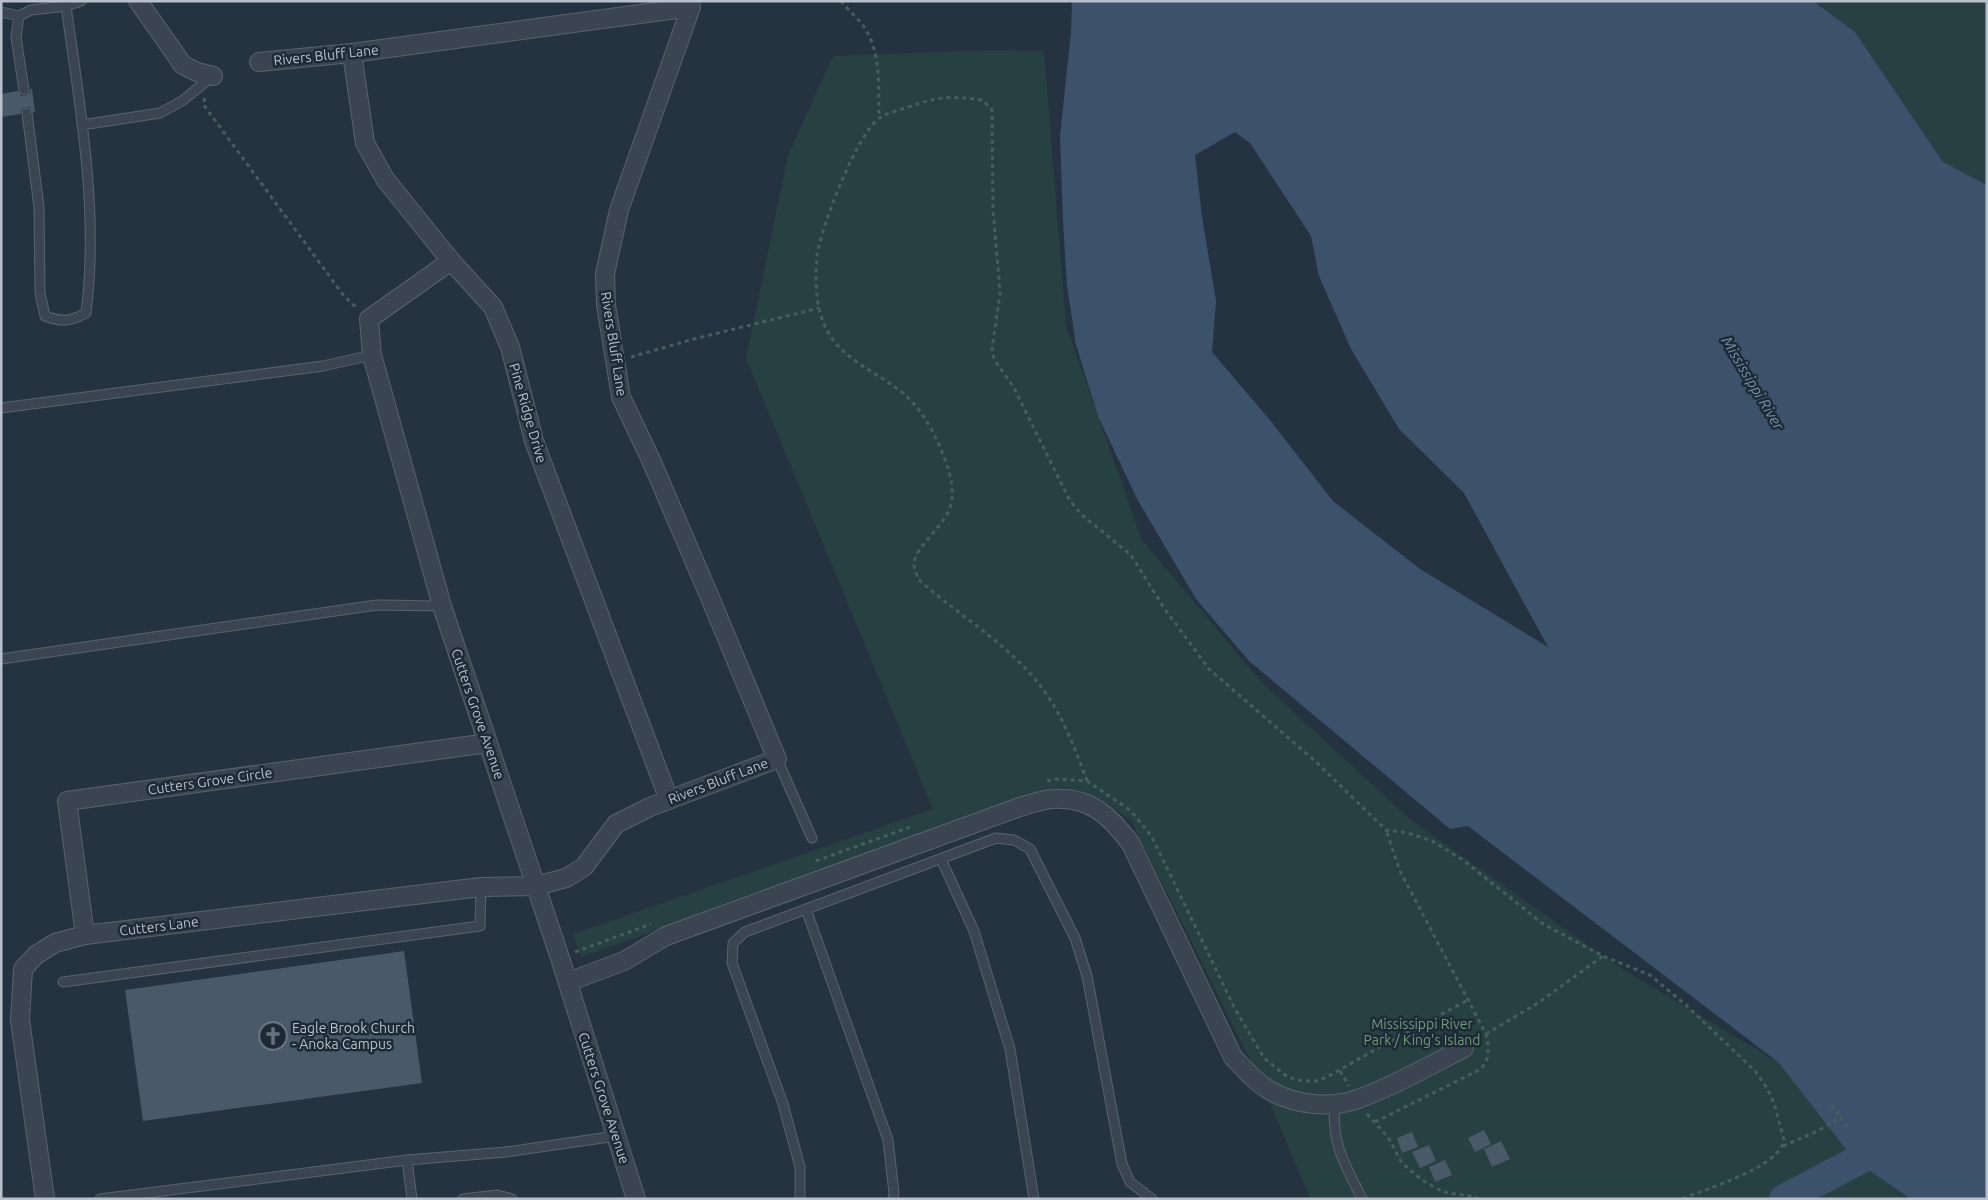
<svg xmlns="http://www.w3.org/2000/svg" width="1988" height="1200" viewBox="0 0 1988 1200" font-family="Ubuntu,sans-serif">
<style>
.green{fill:#274142}
.water{fill:#3b526a;fill-rule:evenodd}
.lines{fill:none;stroke-linecap:round;stroke-linejoin:round}
.river{stroke:#3b526a;stroke-width:30}
.building{fill:#495967}
.service-casing{stroke:#58636e;stroke-width:11}
.minor-casing{stroke:#58636e;stroke-width:20}
.path{stroke:#465e5f;stroke-width:3;stroke-dasharray:4 4;stroke-linecap:butt}
.service{stroke:#3a4551;stroke-width:9}
.minor{stroke:#3a4551;stroke-width:18}
.labels{text-anchor:middle;dominant-baseline:central;stroke-width:5;stroke-linejoin:round;paint-order:stroke}
.street-label{font-size:14px;fill:#b7c0cb;stroke:#1e2a36}
.park-label{font-size:14px;fill:#6d9c75;stroke:#1e2a36}
.poi-label{font-size:14px;fill:#b7c0cb;stroke:#1e2a36;text-anchor:start}
.water-label{font-size:15px;font-style:italic;fill:#7693ae;stroke:#1e2a36}
</style>
<rect width="100%" height="100%" fill="#253341"/>
<!-- green -->
<g class="green">
<polygon points="1813,1 1987,1 1987,185 1943,162 1855,32"/>
<polygon points="997,50 1044,51 1066,326 1142,540 1264,685 1411,820 1616,965 1778,1062 1855,1161 1911,1199 1310,1199 1263,1086 1131,820 1102,800 1062,787 581,957 573,934 933,809 746,358 788,155 833,56"/>
</g>
<!-- water -->
<path class="water" d="M1072,1H1813L1855,32L1943,162L1987,185V1199H1911L1855,1161L1778,1062L1468,826L1450,829L1249,661L1196,599L1137,499L1098,416L1076,345L1067,286L1063,221L1060,136L1071,32ZM1235,132L1250,143L1311,236L1319,276L1351,349L1399,429L1464,493L1548,647L1420,569L1333,501L1269,419L1212,352L1216,301L1202,217L1195,155Z"/>
<g class="lines">
<!-- river -->
<polyline class="river" points="1784,1199 1891,1143"/>
</g>
<!-- building -->
<g class="building">
<polygon points="30,89 32,89 35,112 33,113 30,107 26,107 21,110 21,114 1,117 1,94 18,91 21,96 25,96 30,93"/>
<polygon points="404,951 422,1083 143,1121 125,990"/>
<polygon points="1484,1130 1491,1144 1475,1152 1468,1138"/>
<polygon points="1412,1132 1418,1147 1402,1153 1397,1138"/>
<polygon points="1501,1141 1510,1159 1492,1167 1484,1149"/>
<polygon points="1429,1145 1436,1161 1420,1168 1412,1152"/>
<polygon points="1445,1160 1452,1175 1435,1182 1429,1167"/>
</g>
<g class="lines">
<defs>
<g id="service">
<polyline points="66,6 81,1"/>
<polyline points="1,12 19,16"/>
<path d="M24,90L16,37L19,16L31,10L66,6C80,107 99,211 86,313C70,322 61,322 45,316L40,293L39,207L27,113"/>
<polyline points="82,125 160,113 182,101 213,76"/>
<polyline points="1,408 323,366 372,355"/>
<polyline points="1,659 377,605 442,606"/>
<polyline points="777,759 812,838"/>
<polyline points="941,859 974,931 1010,1049 1034,1199"/>
<polyline points="806,909 888,1140 894,1193 893,1199"/>
<polyline points="63,982 480,926 481,887"/>
<path d="M1335,1104C1331,1144 1345,1164 1362,1199"/>
<polyline points="407,1160 412,1199"/>
<polyline points="100,1199 407,1160 506,1152 616,1136"/>
<polyline points="463,1199 497,1195 512,1199"/>
<polyline points="800,1199 800,1167 783,1104 732,963 733,943 745,932 996,838 1014,840 1030,849 1075,938 1087,976 1122,1164 1130,1182 1152,1199"/>
</g>
<g id="minor">
<polyline points="138,1 183,65 197,72 213,76"/>
<polyline points="352,53 365,143 385,179 451,261 493,307 510,347 534,441 669,800"/>
<polyline points="451,261 369,319 372,355 442,606 560,958 636,1199"/>
<polyline points="85,935 67,801 488,743"/>
<path d="M568,982L624,961L666,936L1020,807C1031,804 1043,799 1054,799C1091,797 1111,817 1131,844L1233,1057C1244,1069 1255,1082 1269,1090C1294,1105 1330,1109 1358,1099C1394,1086 1429,1066 1464,1048"/>
<polyline points="45,1199 20,1020 23,969 36,955 55,943 85,935 481,887 536,886 566,878 584,867 616,824 650,807 777,759 711,600 651,460 621,397 606,305 605,274 619,210 691,7 352,53 259,62"/>
</g>
</defs>
<!-- service casing -->
<use href="#service" class="service-casing"/>
<!-- minor casing -->
<use href="#minor" class="minor-casing"/>
<!-- path -->
<g class="path">
<path d="M841,1C848,10 858,18 864,27C882,53 878,88 879,118"/>
<polyline points="205,98 203,104 344,296 358,309"/>
<polyline points="631,357 694,339 819,308"/>
<polyline points="1047,781 1054,779 1087,781 1131,811 1152,837 1235,1009 1264,1058 1285,1075 1296,1080 1309,1081 1316,1081 1327,1077 1380,1047 1468,1000"/>
<path d="M1087,781C1075,749 1063,716 1042,688C1010,645 958,615 918,579C917,575 914,569 914,565C914,557 919,550 923,545C945,518 959,509 949,472C941,445 926,413 904,394C878,372 843,361 827,330C815,308 815,280 817,256C820,230 858,130 881,117C888,113 898,110 906,108C938,96 949,96 983,100L992,110L993,209L1000,293L992,350L994,359L1014,388L1070,501L1082,515L1131,555L1164,608L1209,669L1315,761L1386,830L1408,833L1432,841L1463,860L1543,924L1603,956L1650,975L1687,1006L1755,1071L1767,1088L1774,1103L1784,1140C1779,1168 1707,1188 1682,1199"/>
<polyline points="816,861 913,826"/>
<polyline points="575,952 651,924"/>
<polyline points="1486,1034 1538,1003 1603,956"/>
<polyline points="1340,1071 1349,1086"/>
<polyline points="1832,1105 1840,1117"/>
<polyline points="1367,1114 1388,1137 1402,1163 1422,1180 1443,1192 1476,1197 1478,1199"/>
<path d="M1375,1122L1481,1069C1490,1058 1489,1047 1486,1034L1400,871L1386,830"/>
<polyline points="1783,1146 1818,1131 1840,1117 1848,1128"/>
</g>
<!-- service -->
<use href="#service" class="service"/>
<!-- minor -->
<use href="#minor" class="minor"/>
</g>
<!-- icons -->
<defs>
<symbol id="church-ring" viewBox="-11 -11 22 22"><circle r="9.5" fill="#1e2a36" stroke="#6b7280" stroke-width="1.5"/><path d="M-1.2-6h2.4v3.5h3.3v2.4h-3.3V6h-2.4V-.1h-3.3v-2.4h3.3Z" fill="#6b7280"/></symbol>
</defs>
<g fill-rule="evenodd">
<use href="#church-ring" x="257" y="1020" width="32" height="32"/>
</g>
<g class="labels">
<!-- street labels -->
<g class="street-label">
<text transform="translate(326 55) rotate(-6)">Rivers Bluff Lane</text>
<text transform="translate(614 344) rotate(81)">Rivers Bluff Lane</text>
<text transform="translate(528 413) rotate(74)">Pine Ridge Drive</text>
<text transform="translate(478 714) rotate(71)">Cutters Grove Avenue</text>
<text transform="translate(210 781) rotate(-8)">Cutters Grove Circle</text>
<text transform="translate(718 781) rotate(-21)">Rivers Bluff Lane</text>
<text transform="translate(159 926) rotate(-7)">Cutters Lane</text>
<text transform="translate(604 1098) rotate(72)">Cutters Grove Avenue</text>
</g>
<!-- park labels -->
<g class="park-label">
<text x="1422" y="1024">Mississippi River<tspan x="1422" dy="16">Park / King's Island</tspan></text>
</g>
<!-- poi labels -->
<g class="poi-label">
<text x="292" y="1028">Eagle Brook Church<tspan x="292" dy="16">- Anoka Campus</tspan></text>
</g>
<!-- water labels -->
<g class="water-label">
<text transform="translate(1753 383) rotate(59)">Mississippi River</text>
</g>
</g>
<!-- border -->
<rect width="1988" height="1200" fill="none" stroke="#b7c0cb" stroke-width="5"/>
</svg>
